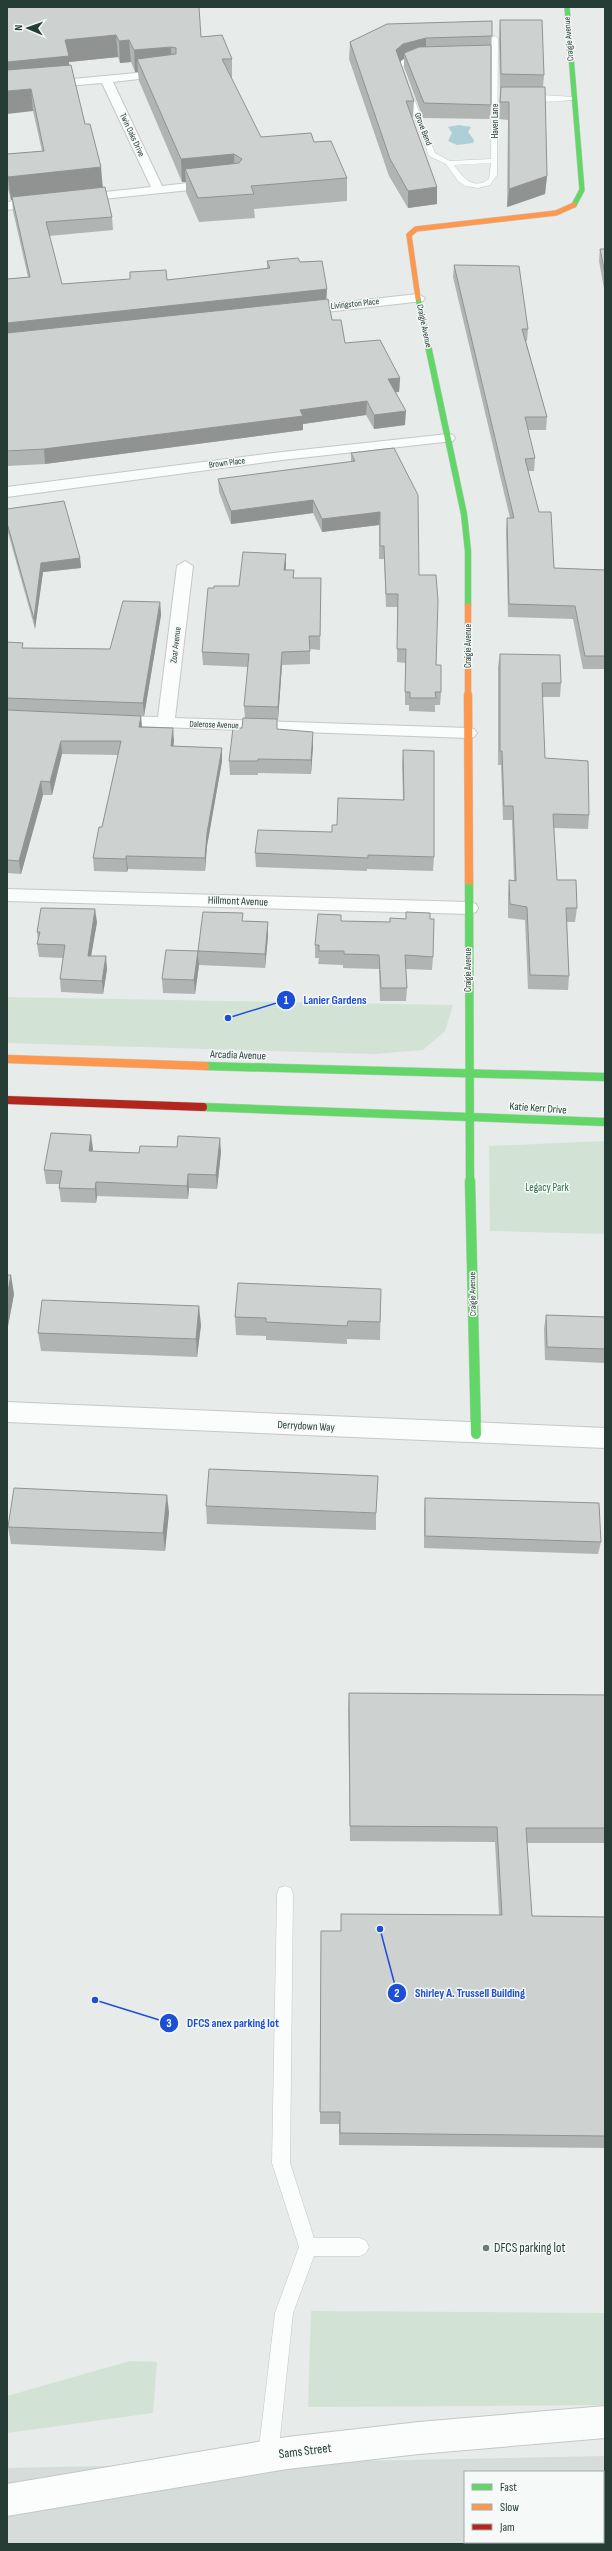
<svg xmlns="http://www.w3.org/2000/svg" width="612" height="2551" viewBox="0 0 612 2551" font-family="'Sofia Sans Condensed',sans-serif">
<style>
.built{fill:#d5dcd9;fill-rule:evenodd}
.green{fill:#d2e3d6}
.water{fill:#acd0d5}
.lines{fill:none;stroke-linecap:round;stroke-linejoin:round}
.lane-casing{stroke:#c4c8c6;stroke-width:1}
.street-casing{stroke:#c4c8c6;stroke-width:2}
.fast-far3-casing{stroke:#c2c8c6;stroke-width:6}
.fast-far2-casing{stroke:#c2c8c6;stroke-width:7}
.fast-far1-casing{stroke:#c2c8c6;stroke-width:9}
.fast-casing{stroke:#c2c8c6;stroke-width:11}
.slow-far2-casing{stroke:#c2c8c6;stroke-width:6}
.slow-far1-casing{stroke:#c2c8c6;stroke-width:7}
.slow-casing{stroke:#c2c8c6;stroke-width:9}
.jam-casing{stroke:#c2c8c6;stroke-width:9}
.lane{fill:#fbfcfc;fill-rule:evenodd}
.street{fill:#fbfcfc;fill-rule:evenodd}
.fast-far3{stroke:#63d668;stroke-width:5}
.fast-far2{stroke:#63d668;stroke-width:6}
.fast-far1{stroke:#63d668;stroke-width:8}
.fast{stroke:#63d668;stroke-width:10}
.slow-far2{stroke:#ff974d;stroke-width:5}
.slow-far1{stroke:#ff974d;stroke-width:6}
.slow{stroke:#ff974d;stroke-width:8}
.jam{stroke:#b3261e;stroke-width:8}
.wall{fill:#b0b5b3}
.shaded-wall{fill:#909392}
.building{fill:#cdd2d0;stroke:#909392}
.poi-dot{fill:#6a7a75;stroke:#f5f9f7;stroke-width:1.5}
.labels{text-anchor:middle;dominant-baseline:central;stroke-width:3;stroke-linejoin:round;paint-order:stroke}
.far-street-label{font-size:9px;fill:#263d36;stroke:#f5f9f7}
.street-label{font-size:11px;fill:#263d36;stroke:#f5f9f7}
.park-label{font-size:11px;fill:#33704a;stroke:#f5f9f7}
.near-poi-label{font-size:13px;fill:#263d36;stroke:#f5f9f7;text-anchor:start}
.near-street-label{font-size:13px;fill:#263d36;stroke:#f5f9f7}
.leader{fill:none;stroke:#1d4ed8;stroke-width:1.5}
.callout-dot{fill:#1d4ed8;stroke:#f5f9f7;stroke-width:1.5}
.mark-label{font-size:12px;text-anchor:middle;font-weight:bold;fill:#fff}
.callout-label{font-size:12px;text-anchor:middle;font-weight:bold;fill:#1d4ed8;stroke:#f5f9f7;stroke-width:3;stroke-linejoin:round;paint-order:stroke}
</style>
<rect width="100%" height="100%" fill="#e7ebe9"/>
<!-- built -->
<path class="built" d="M605,2456V2544H7V2468ZM465,2472H603V2542H465Z"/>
<!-- green -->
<g class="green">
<polygon points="7,997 453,1005 445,1031 423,1050 374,1054 7,1043"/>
<polygon points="605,1141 605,1234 490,1231 489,1146"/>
<polygon points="311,2311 605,2313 605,2405 308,2407"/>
<polygon points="130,2361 157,2362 153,2413 7,2433 7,2396"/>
</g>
<!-- water -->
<polygon class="water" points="459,125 471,127 468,132 474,140 473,143 457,145 448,141 452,133 448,127"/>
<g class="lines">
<defs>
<g id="lane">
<path d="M495,36L498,38L497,175L490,185L478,188L465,186L458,181L446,164L429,156L396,67L403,59L421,56L424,58L408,62L402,67L435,153L450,161L491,159L492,38ZM491,163L489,179C474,191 462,177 454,165Z"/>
<path d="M526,94L574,97L577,99C574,101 536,102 528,103L525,101L526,100L536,98L526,96Z"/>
<polygon points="285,1886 291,1888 293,1894 290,2163 314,2238 360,2238 366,2241 369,2247 366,2253 360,2256 314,2256 293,2313 278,2456 275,2463 268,2466 261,2463 258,2456 275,2313 299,2247 272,2163 277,1894 279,1888"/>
</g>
<g id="street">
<polygon points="169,70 173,71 173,75 113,82 162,186 215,180 221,184 219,187 74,202 72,199 78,195 151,187 102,83 7,91 7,85"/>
<polygon points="42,198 48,202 46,205 7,210 7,202"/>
<polygon points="418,294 425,298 423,301 300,315 293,311 300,307"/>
<polygon points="448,434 453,435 455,438 453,441 282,460 7,497 7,487 282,452"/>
<polygon points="185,561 193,566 175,718 468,728 474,729 477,733 474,737 468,738 106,725 103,721 106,717 112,716 158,717 177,566"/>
<polygon points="7,889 469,902 476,904 478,908 476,912 469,914 7,901"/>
<polygon points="7,1402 605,1428 605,1448 7,1422"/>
<polygon points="605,2406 605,2438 419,2454 287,2469 7,2516 7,2484 287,2437 419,2422"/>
</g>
<g id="fast-far3">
<polyline points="567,7 582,190 574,205"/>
<polyline points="418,298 420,309"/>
</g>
<polyline id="fast-far2" points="420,308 464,514 468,551 468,606"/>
<g id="fast-far1">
<polyline points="469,881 470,1182"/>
<polyline points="205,1066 605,1077"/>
<polyline points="203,1107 605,1122"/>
</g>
<polyline id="fast" points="470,1181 476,1434"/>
<polyline id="slow-far2" points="418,298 409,235 416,229 556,213 574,205"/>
<polyline id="slow-far1" points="468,606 468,696"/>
<g id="slow">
<polyline points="468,695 469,881"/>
<polyline points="7,1059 205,1066"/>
</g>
<polyline id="jam" points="7,1100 203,1107"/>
</defs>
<!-- lane casing -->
<use href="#lane" class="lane-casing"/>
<!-- street casing -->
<use href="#street" class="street-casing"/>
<!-- fast-far3 casing -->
<use href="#fast-far3" class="fast-far3-casing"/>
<!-- fast-far2 casing -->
<use href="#fast-far2" class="fast-far2-casing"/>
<!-- fast-far1 casing -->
<use href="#fast-far1" class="fast-far1-casing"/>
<!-- fast casing -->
<use href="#fast" class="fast-casing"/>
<!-- slow-far2 casing -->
<use href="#slow-far2" class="slow-far2-casing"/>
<!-- slow-far1 casing -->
<use href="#slow-far1" class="slow-far1-casing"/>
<!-- slow casing -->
<use href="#slow" class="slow-casing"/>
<!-- jam casing -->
<use href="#jam" class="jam-casing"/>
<!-- lane -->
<use href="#lane" class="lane"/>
<!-- street -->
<use href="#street" class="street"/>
<!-- fast-far3 -->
<use href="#fast-far3" class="fast-far3"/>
<!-- fast-far2 -->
<use href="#fast-far2" class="fast-far2"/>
<!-- fast-far1 -->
<use href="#fast-far1" class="fast-far1"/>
<!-- fast -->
<use href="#fast" class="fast"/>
<!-- slow-far2 -->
<use href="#slow-far2" class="slow-far2"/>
<!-- slow-far1 -->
<use href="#slow-far1" class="slow-far1"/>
<!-- slow -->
<use href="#slow" class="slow"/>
<!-- jam -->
<use href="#jam" class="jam"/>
</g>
<!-- wall -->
<g class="wall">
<polygon points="7,7 201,37 232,59 232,80 261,137 314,142 347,178 347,201 254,209 255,218 199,222 186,192 186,182 182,182 139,81 138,72 135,72 131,62 120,63 118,57 69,62 69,65 103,188 112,217 113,230 49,236 62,284 167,280 267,269 267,261 300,262 327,289 326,299 332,320 345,343 400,378 399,392 396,392 405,425 374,429 366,415 303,424 303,430 45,464 7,466 7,279 28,277 13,211 12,200 11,200 7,185 7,154 42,151 33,111"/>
<polygon points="500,20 544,75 543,87 547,176 545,194 507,207 508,120 499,119 500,91 499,37"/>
<polygon points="492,21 491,45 491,105 490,119 423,118 404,67 404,59 402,60 400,62 414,101 413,117 412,117 437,204 408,208 389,176 349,59 350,42"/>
<polygon points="605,59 605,74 604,66"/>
<polygon points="600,249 605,249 605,294 599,261"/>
<polygon points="454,265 528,329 527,341 526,341 547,417 546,430 528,430 535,458 534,471 528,471 554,568 605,570 605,669 583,669 573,619 508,617 506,531 507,518 510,518 453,277"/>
<polygon points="605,315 605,338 604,328"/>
<polygon points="351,453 419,575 441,692 440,705 435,705 435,712 409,711 409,705 405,705 405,663 397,662 397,607 386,607 384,559 379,559 379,525 322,532 313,513 231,524 219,492 218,479 351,462"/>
<polygon points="7,509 80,558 81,568 43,572 35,629 7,529"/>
<polygon points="286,554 286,570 294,570 294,578 321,578 320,650 310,649 310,664 282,665 278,720 277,720 277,729 313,746 311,774 258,773 258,775 230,775 229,761 242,728 245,718 244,706 248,667 203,665 202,652 214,588 239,586"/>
<polygon points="160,602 161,615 144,716 141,716 142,727 174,741 173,746 222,748 222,761 207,846 205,871 128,869 127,872 94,871 93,858 102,827 118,755 62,754 52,795 43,795 21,874 7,873 7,642 23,648 110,649"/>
<polygon points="500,654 561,683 560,697 542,697 545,758 589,815 588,829 554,828 557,880 577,908 575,922 567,922 569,976 568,990 528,989 525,920 508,918 508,894 509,880 514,881 512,820 503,820 501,765 498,765 498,667"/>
<polygon points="403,750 434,857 433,871 367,869 367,871 256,867 255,853 332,832 337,825 403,800 402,764"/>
<polygon points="430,919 433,957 432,970 406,969 407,988 406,1001 380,1001 379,969 343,968 343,965 318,964 319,958 315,958 315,945 341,921 390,922"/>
<polygon points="243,921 268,922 268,936 265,968 199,965 198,951"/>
<polygon points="97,922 91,956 107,969 103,994 61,992 60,979 63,958 39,957 37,944 38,941 37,932"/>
<polygon points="198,951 199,965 195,994 163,993 162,979"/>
<polygon points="93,1149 92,1151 139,1153 221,1152 217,1189 189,1188 188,1199 97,1196 96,1203 61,1202 59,1188 60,1184 46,1184 44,1170"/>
<polygon points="7,1275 14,1294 8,1326 7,1326"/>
<polygon points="381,1289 380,1340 347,1339 347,1344 266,1340 266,1336 236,1335 235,1317"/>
<polygon points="546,1315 605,1317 605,1363 545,1360 544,1329"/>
<polygon points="201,1325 197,1357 41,1351 38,1333"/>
<polygon points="425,1498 601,1542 598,1554 424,1548 424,1511"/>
<polygon points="206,1506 376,1513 376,1530 207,1524"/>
<polygon points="169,1512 165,1551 11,1544 8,1527"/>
<polygon points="349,1693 605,1695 605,1843 527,1843 532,1916 605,1917 605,2148 339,2145 339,2124 320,2124 321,1931 340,1931 499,1915 495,1842 350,1841 348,1709"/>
<polygon points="501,2542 603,2542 605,2544 501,2544"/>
</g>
<!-- shaded-wall -->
<g class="shaded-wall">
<polygon points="116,35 118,57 69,62 70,78 7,84 7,62 65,40"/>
<polygon points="426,38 426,54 404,53 404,59 402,60 395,66 396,50 403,44"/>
<polygon points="129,40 131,62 120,63 119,41"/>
<polygon points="171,47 172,69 137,59 138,72 135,72 134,50"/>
<polygon points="31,89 33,111 7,114 7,91"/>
<polygon points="234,154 235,177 185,169 186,182 182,182 181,159"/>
<polygon points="101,167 103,190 12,197 12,200 11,200 8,177"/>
<polygon points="547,176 545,194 507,207 509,189"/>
<polygon points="437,187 437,204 408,208 408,191"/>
<polygon points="327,289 326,303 7,337 7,323"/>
<polygon points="400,378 399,392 388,393 388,379"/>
<polygon points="367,401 366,415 303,424 303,430 45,464 44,449 300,410"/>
<polygon points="406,411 405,425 374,429 374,415"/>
<polygon points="313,500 313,513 231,524 231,511"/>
<polygon points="380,512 379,525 322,532 322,519"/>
<polygon points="286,554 286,567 284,583 284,570"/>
<polygon points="80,558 81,568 43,572 35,629 34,619 41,563"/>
<polygon points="160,602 161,615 144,716 143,703"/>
<polygon points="282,652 282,665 278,720 278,707"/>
<polygon points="141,716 142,729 139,727"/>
<polygon points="173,728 174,741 172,759 171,746"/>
<polygon points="313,732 313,746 311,774 311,760"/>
<polygon points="61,741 62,754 52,795 50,782"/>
<polygon points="222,748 222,761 207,846 205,871 205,858 207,833"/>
<polygon points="41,781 43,795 21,874 19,861"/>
<polygon points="126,856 128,869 127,872 126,859"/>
<polygon points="95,909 97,922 89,968 88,956"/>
<polygon points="268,922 268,936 265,968 265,954"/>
<polygon points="198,951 199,965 195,994 194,980"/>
<polygon points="106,956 107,969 103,994 102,981"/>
<polygon points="91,1135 93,1149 90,1165 89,1151"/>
<polygon points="220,1138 221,1152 217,1189 216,1175"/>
<polygon points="188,1174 189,1188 188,1199 187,1186"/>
<polygon points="96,1182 97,1196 96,1203 95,1189"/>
<polygon points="11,1275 14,1294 8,1326 7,1318 7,1296"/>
<polygon points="199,1306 201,1325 197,1357 196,1339"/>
<polygon points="167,1495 169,1512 165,1551 163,1533"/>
</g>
<!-- building -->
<g class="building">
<polygon points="7,7 199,7 201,37 222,35 232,59 222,59 261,137 311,133 314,142 331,141 347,178 251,186 254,194 198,198 185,169 239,163 242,159 234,154 181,159 137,59 176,54 176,48 171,47 134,50 129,40 119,41 116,35 65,40 69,56 7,62"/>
<polygon points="500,20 542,20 544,75 501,74"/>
<polygon points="492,21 492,36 426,38 403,44 396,50 414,101 406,101 437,187 408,191 390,159 350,42 387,24"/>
<polygon points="491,45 491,105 424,103 404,53 419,47"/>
<polygon points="71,65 85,124 90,124 101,167 8,177 7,173 7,154 44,151 31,89 7,91 7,70"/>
<polygon points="501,87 545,87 547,176 509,189 509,102 500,102"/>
<polygon points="105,187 112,217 46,222 62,284 130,279 130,272 166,270 167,280 270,268 267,261 298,258 300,262 322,261 327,289 7,323 7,279 30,277 12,197"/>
<polygon points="600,249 605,249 605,274"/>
<polygon points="454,265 519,266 528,329 522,329 547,417 525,417 535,458 525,459 539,512 551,512 554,568 605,570 605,656 585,656 575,606 509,604 507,518 514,518"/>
<polygon points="328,299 332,320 341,320 345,343 380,340 400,378 388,379 406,411 374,415 367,401 300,410 303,416 44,449 7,451 7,333"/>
<polygon points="394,448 418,495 419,575 436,575 438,601 436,665 441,665 441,692 435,692 436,698 410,698 410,692 405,692 406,649 397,649 398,594 386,594 384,546 380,546 380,512 322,519 313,500 231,511 218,479 355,461 351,453"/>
<polygon points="64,501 80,558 41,563 34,619 7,523 7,509"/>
<polygon points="243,552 286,554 284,570 294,570 293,578 321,578 320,636 309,636 310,651 282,652 278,707 244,706 249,654 202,652 208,588 214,588 214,586 239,586"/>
<polygon points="123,601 160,602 143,703 7,698 7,642 23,643 22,648 110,649"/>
<polygon points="500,654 560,655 561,683 542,683 545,758 588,761 589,815 553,814 557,880 576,880 577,908 566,908 569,976 530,975 527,907 510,904 509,880 516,881 513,806 504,806 502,751 500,751"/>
<polygon points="7,710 141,716 139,727 173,728 171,746 222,748 207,833 205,858 126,856 126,859 93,858 99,827 102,827 121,741 61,741 50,782 41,781 19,861 7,860"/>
<polygon points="243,718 277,719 277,729 313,732 311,760 258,759 258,761 229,761 233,728 242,728"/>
<polygon points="403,750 434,751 434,857 368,855 368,858 255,853 258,830 332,832 332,825 337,825 338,798 404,800"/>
<polygon points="41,908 95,909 88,956 106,956 102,981 60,979 65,945 37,944 40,932 37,932"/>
<polygon points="203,912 243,913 242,921 268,922 265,954 198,951"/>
<polygon points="406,912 430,913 430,919 434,919 433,957 405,955 407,988 381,988 379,955 344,954 344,951 319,951 319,945 315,945 318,914 341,915 341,921 390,922 390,918 406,919"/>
<polygon points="166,950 198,951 194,980 162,979"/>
<polygon points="51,1133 91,1135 89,1151 139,1153 140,1146 177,1147 178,1136 220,1138 216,1175 188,1174 187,1186 96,1182 95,1189 59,1188 62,1171 44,1170"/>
<polygon points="7,1275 11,1275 7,1296"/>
<polygon points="238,1283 381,1289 380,1322 348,1321 347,1326 266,1322 266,1318 235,1317"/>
<polygon points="42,1300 199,1306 196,1339 38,1333"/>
<polygon points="546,1315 605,1317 605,1349 547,1347"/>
<polygon points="209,1469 378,1476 376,1513 206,1506"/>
<polygon points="14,1488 167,1495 163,1533 8,1527"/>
<polygon points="425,1498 599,1503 601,1542 425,1536"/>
<polygon points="349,1693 605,1695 605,1828 526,1828 532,1916 605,1917 605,2136 340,2133 340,2112 320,2112 321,1931 341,1931 341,1914 502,1915 497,1827 350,1826"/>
<polygon points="603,2507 605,2507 605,2544 506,2544 505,2542 603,2542"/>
</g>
<!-- markers -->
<circle class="poi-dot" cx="486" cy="2248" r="4"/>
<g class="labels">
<!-- far-street labels -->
<g class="far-street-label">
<text transform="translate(569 39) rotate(-95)">Craigie Avenue</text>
<text transform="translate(495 121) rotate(-90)">Haven Lane</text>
<text transform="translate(423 129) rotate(69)">Grove Bend</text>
<text transform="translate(132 135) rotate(65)">Twin Oaks Drive</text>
<text transform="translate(355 304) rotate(-6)">Livingston Place</text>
<text transform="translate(424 326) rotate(78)">Craigie Avenue</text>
<text transform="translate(227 463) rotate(-7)">Brown Place</text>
<text transform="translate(176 645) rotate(-83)">Zoar Avenue</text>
<text transform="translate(468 646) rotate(-90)">Craigie Avenue</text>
<text transform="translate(214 725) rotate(2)">Dalerose Avenue</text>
<text transform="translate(468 970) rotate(-90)">Craigie Avenue</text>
<text transform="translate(473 1294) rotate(-91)">Craigie Avenue</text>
</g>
<!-- street labels -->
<g class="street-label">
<text transform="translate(238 901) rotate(2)">Hillmont Avenue</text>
<text transform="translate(238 1055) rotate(2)">Arcadia Avenue</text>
<text transform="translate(538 1108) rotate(4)">Katie Kerr Drive</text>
<text transform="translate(306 1426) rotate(3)">Derrydown Way</text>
</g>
<!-- park labels -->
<g class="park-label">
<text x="547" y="1187">Legacy Park</text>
</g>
<!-- near-poi labels -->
<g class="near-poi-label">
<text x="494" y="2248">DFCS parking lot</text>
</g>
<!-- near-street labels -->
<g class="near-street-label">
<text transform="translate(305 2451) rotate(-7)">Sams Street</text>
</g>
</g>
<!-- callouts -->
<path class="leader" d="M228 1018L286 1000M380 1929L397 1993M95 2000L169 2023"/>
<g class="callout-dot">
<circle cx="228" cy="1018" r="4"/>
<circle cx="380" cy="1929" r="4"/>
<circle cx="95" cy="2000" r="4"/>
<circle cx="286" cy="1000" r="10"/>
<circle cx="397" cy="1993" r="10"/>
<circle cx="169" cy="2023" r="10"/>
</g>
<g class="mark-label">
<text x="286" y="1004">1</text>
<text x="397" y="1997">2</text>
<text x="169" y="2027">3</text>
</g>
<g class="callout-label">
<text x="335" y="1004">Lanier Gardens</text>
<text x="470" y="1997">Shirley A. Trussell Building</text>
<text x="233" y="2027">DFCS anex parking lot</text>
</g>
<!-- border -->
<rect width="612" height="2551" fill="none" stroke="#263d36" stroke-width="16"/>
<!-- legend -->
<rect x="464" y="2471" width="140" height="72" fill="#f5f9f7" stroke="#a2aeaa"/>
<rect x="472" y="2484" width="20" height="6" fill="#63d668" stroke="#a2aeaa"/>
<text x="500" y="2491" font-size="12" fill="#263d36">Fast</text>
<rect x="472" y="2504" width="20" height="6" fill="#ff974d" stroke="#a2aeaa"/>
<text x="500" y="2511" font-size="12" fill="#263d36">Slow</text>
<rect x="472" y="2524" width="20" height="6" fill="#b3261e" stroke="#a2aeaa"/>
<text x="500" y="2531" font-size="12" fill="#263d36">Jam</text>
<!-- north arrow -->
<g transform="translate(28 28) rotate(272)" stroke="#f5f9f7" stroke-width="3" paint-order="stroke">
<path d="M0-3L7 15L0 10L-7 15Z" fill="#263d36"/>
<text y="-6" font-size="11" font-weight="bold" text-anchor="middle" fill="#263d36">N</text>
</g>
</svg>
